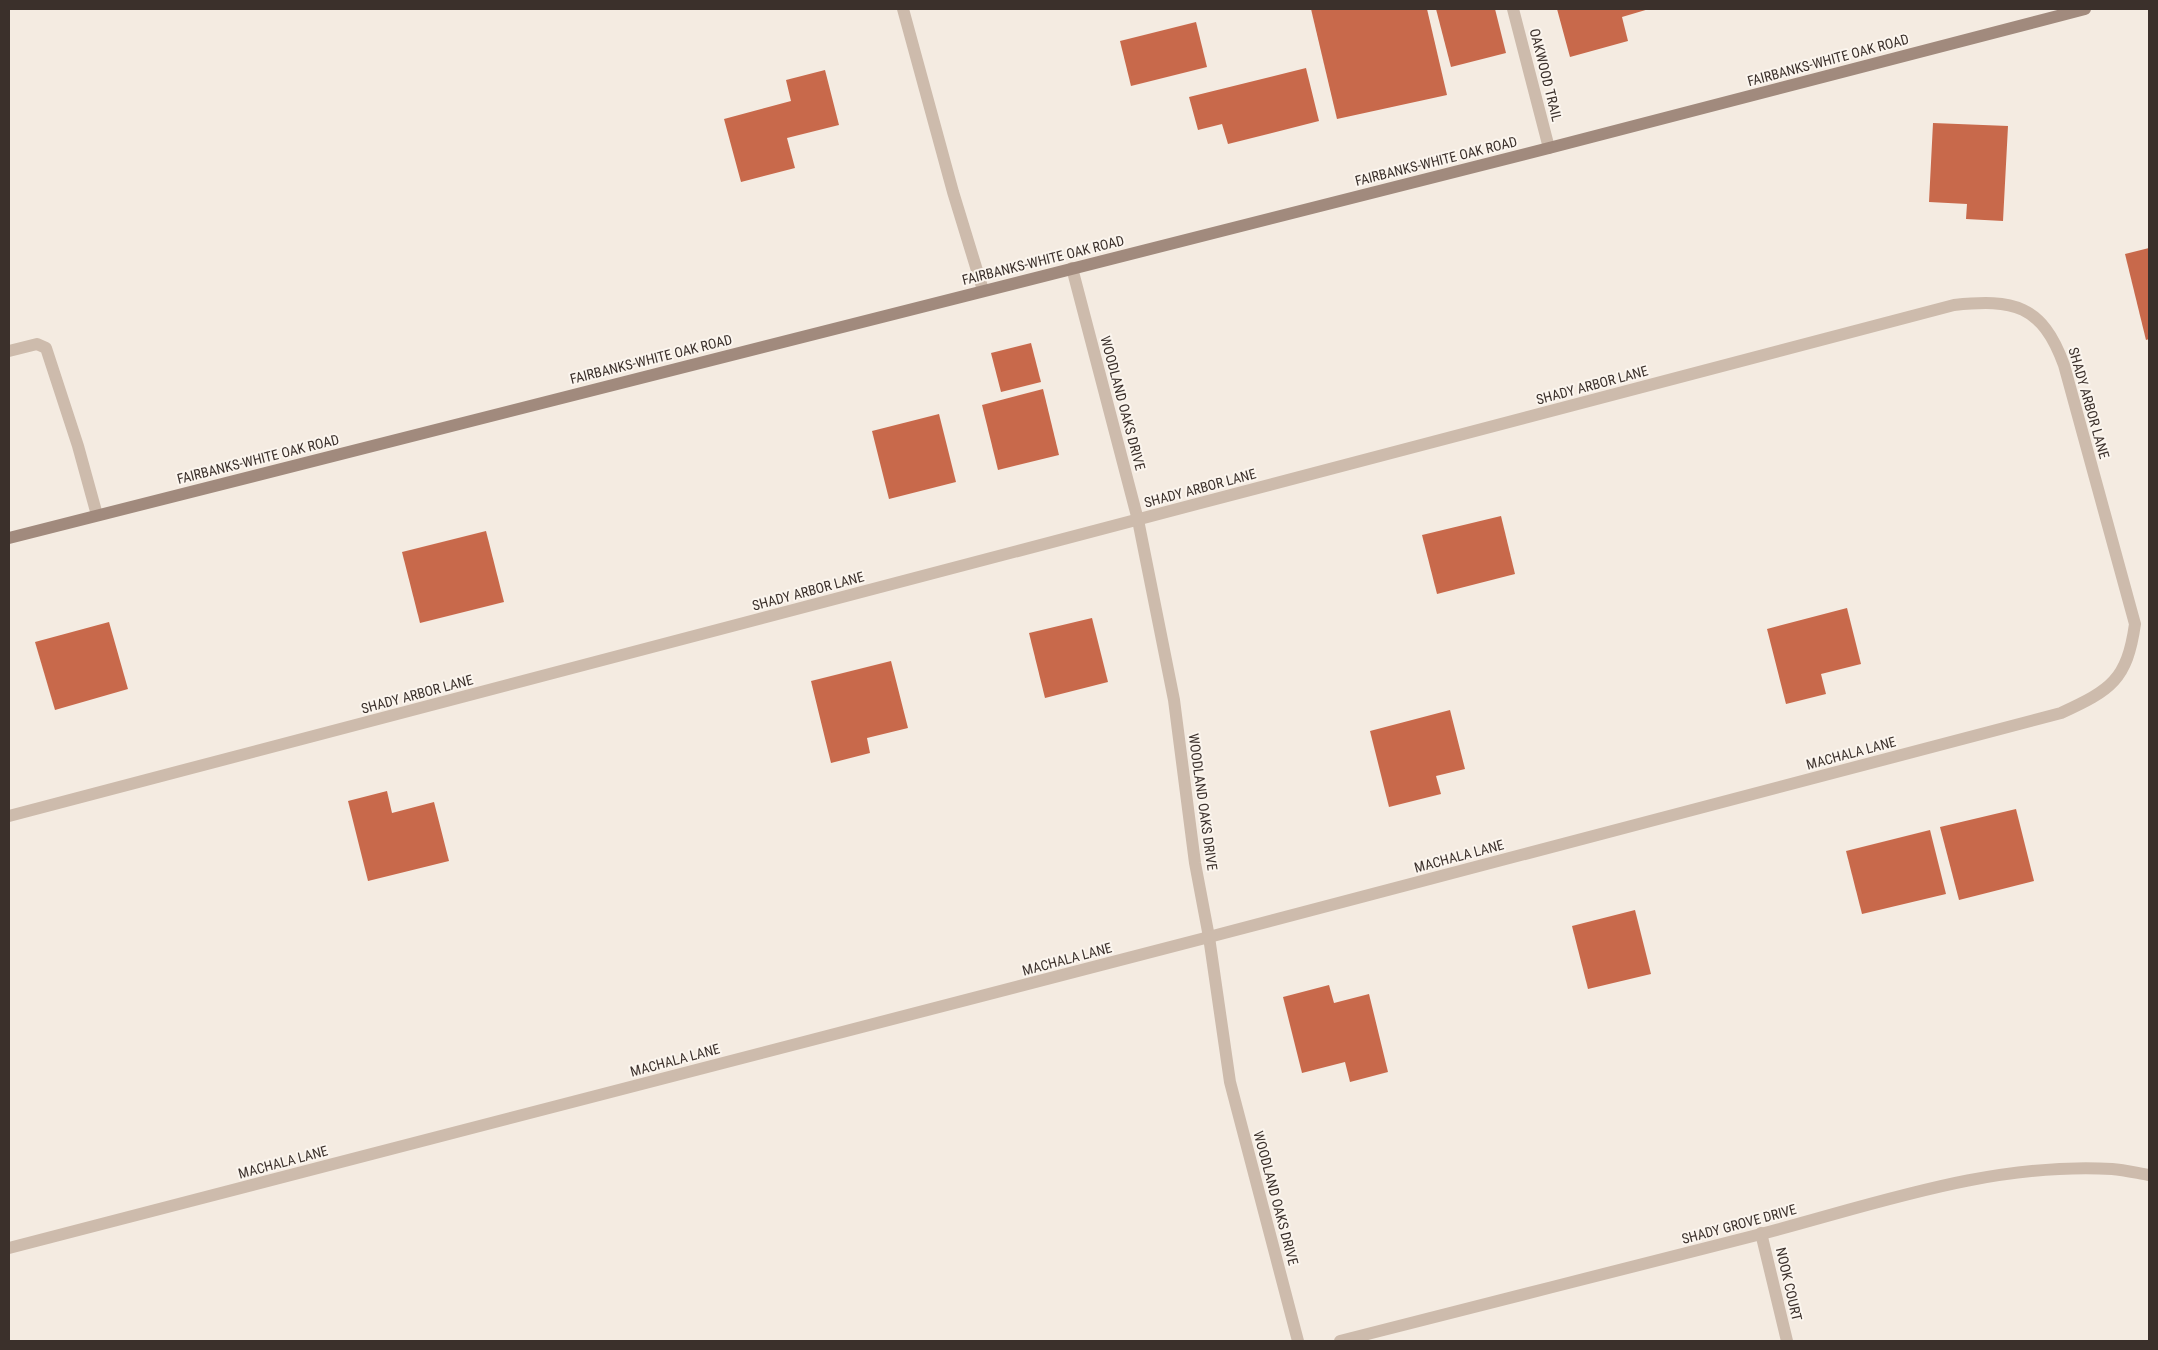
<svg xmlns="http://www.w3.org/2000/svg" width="2158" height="1350" viewBox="0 0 2158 1350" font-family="'Roboto Condensed',sans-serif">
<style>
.building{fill:#c8694b}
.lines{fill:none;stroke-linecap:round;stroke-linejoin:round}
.lane{stroke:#cdbbac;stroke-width:12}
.street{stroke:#cdbbac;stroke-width:12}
.secondary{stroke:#a18a7d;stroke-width:12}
.labels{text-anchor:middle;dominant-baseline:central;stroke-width:4;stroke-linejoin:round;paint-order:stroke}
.street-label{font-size:14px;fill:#3b302b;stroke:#fbf5ee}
</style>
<rect width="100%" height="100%" fill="#f4ebe1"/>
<!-- building -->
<g class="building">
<polygon points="1311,9 1427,9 1447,95 1337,119"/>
<polygon points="1436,9 1495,9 1506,53 1451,67"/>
<polygon points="1557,9 1649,9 1622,17 1628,41 1570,57"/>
<polygon points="1196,22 1207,67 1131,86 1120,41"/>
<polygon points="1306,68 1319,121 1228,144 1222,124 1198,130 1189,97"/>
<polygon points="825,70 839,125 787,138 795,168 741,182 724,119 791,101 786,80"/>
<polygon points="1933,123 2008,126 2003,221 1966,219 1967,204 1929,202"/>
<polygon points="2149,248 2149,339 2146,340 2125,254"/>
<polygon points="1031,343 1041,382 1001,392 991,353"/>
<polygon points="1043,389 1059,455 998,470 982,405"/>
<polygon points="939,414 956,482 889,499 872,431"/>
<polygon points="1501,516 1515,574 1437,594 1422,535"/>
<polygon points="486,531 504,602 420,623 402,552"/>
<polygon points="1847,608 1861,664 1821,674 1826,694 1786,704 1767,629"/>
<polygon points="1092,618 1108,682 1045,698 1029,633"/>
<polygon points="109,622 128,689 55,710 35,642"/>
<polygon points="891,661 908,728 867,738 870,753 831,763 811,681"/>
<polygon points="1450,710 1465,769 1436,776 1441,794 1389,807 1370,731"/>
<polygon points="387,791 392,813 434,802 449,861 368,881 348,801"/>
<polygon points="2016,809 2034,881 1959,900 1940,827"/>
<polygon points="1930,830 1946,894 1862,914 1846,851"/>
<polygon points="1635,910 1651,974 1588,989 1572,926"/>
<polygon points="1329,985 1334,1003 1369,994 1388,1072 1350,1082 1345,1062 1302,1073 1283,997"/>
</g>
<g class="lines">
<!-- lane -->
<g class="lane">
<polyline points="903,9 953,192 983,290"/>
<polyline points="9,351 37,344 46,348 78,446 97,515"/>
</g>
<!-- street -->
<g class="street">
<polyline points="1513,9 1549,148"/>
<polyline points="1072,268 1138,520 1174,700 1195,863 1209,937 1230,1082 1298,1341"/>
<path d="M9,816L1954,305C2013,299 2042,304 2064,365L2135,624C2127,680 2111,690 2061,713L1209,937L9,1248"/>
<polyline points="1761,1233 1787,1341"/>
<path d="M1340,1341C1480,1305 1621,1270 1761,1234C1876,1204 1991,1162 2112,1169C2124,1170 2137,1173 2149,1175"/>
</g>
<!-- secondary -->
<polyline class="secondary" points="9,538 1549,148 2085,9"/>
</g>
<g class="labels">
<!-- street labels -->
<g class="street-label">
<text transform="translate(1828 60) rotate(-15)">FAIRBANKS-WHITE OAK ROAD</text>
<text transform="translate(1546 75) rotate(76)">OAKWOOD TRAIL</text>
<text transform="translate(1436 161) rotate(-14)">FAIRBANKS-WHITE OAK ROAD</text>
<text transform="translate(1043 260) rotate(-14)">FAIRBANKS-WHITE OAK ROAD</text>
<text transform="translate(651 359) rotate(-14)">FAIRBANKS-WHITE OAK ROAD</text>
<text transform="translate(1592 385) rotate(-15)">SHADY ARBOR LANE</text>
<text transform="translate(1123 403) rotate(75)">WOODLAND OAKS DRIVE</text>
<text transform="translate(2089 403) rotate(74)">SHADY ARBOR LANE</text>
<text transform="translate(258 459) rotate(-14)">FAIRBANKS-WHITE OAK ROAD</text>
<text transform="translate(1200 488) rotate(-15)">SHADY ARBOR LANE</text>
<text transform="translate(808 591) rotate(-15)">SHADY ARBOR LANE</text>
<text transform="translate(417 694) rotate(-15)">SHADY ARBOR LANE</text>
<text transform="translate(1851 753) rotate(-15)">MACHALA LANE</text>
<text transform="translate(1203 802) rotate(82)">WOODLAND OAKS DRIVE</text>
<text transform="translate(1459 856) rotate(-15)">MACHALA LANE</text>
<text transform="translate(1067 959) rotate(-15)">MACHALA LANE</text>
<text transform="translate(675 1060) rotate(-15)">MACHALA LANE</text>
<text transform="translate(283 1162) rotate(-15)">MACHALA LANE</text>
<text transform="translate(1276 1198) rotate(75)">WOODLAND OAKS DRIVE</text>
<text transform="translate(1739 1224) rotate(-15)">SHADY GROVE DRIVE</text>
<text transform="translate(1789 1284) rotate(77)">NOOK COURT</text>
</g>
</g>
<!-- border -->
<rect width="2158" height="1350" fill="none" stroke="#3b302b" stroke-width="20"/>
</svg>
